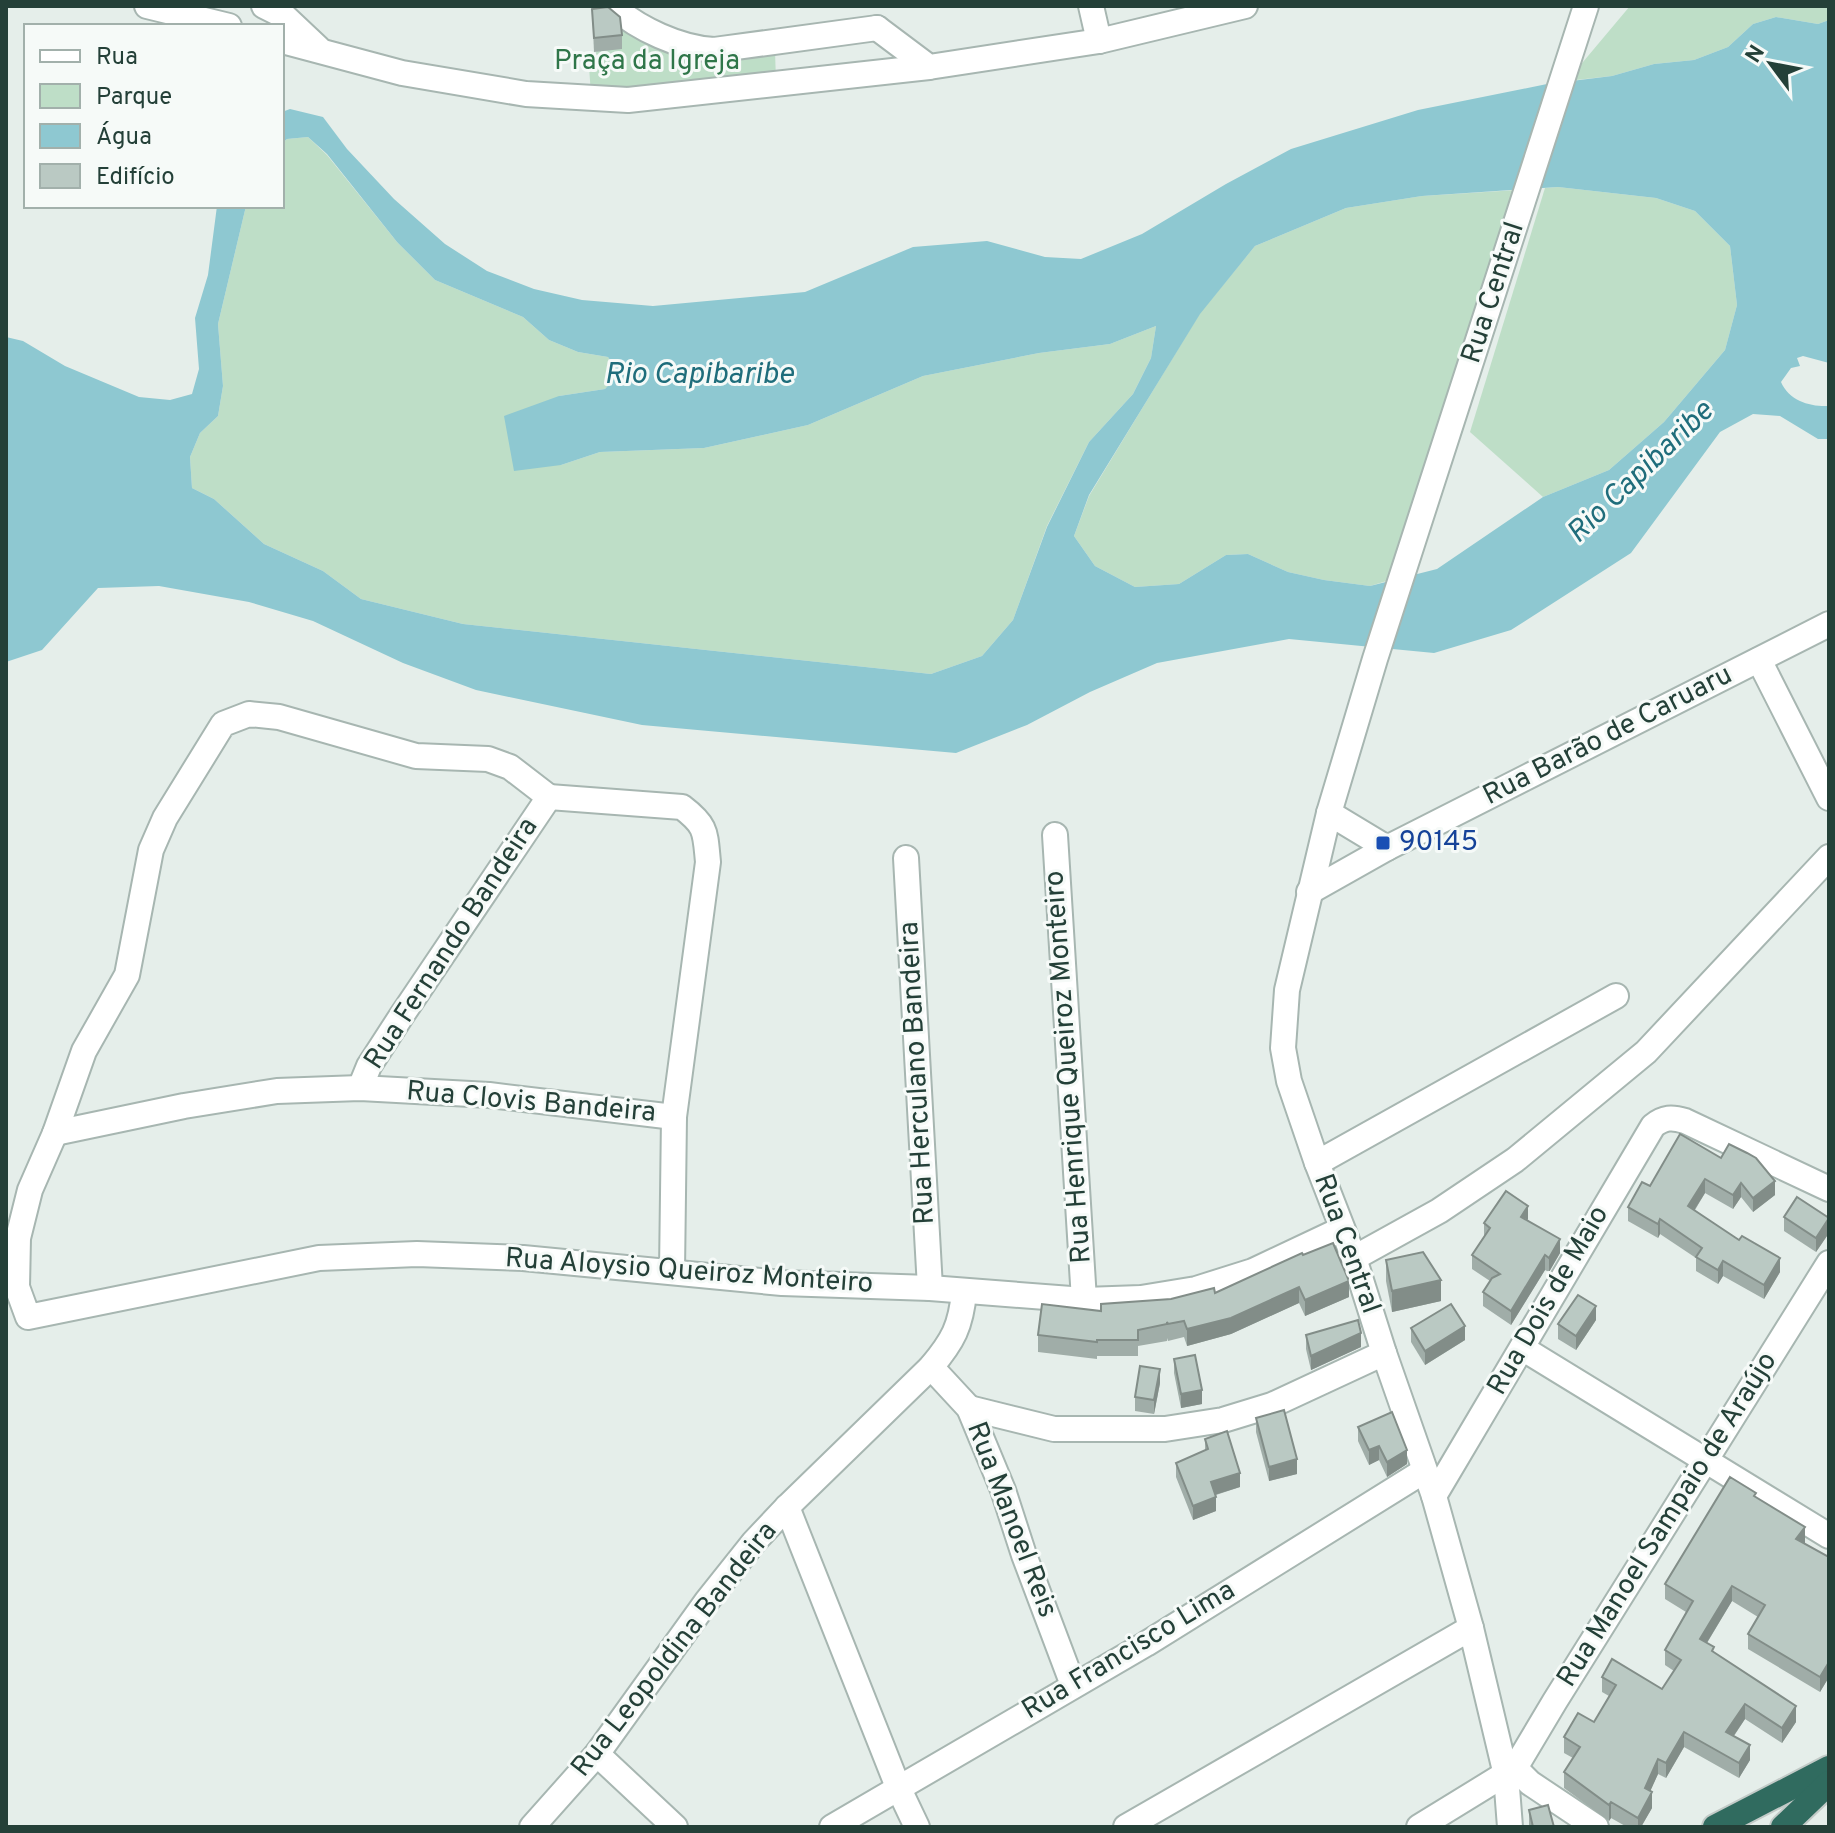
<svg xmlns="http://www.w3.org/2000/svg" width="1835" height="1833" viewBox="0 0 1835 1833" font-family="Overpass,sans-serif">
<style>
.green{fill:#bedec7}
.water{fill:#8ec8d1;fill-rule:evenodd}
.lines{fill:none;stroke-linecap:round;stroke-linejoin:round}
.minor-casing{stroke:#a7b6b1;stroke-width:28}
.highway-casing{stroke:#c2cac7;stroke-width:28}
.minor{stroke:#fff;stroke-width:24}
.highway{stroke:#306b5f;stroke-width:24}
.wall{fill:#a0ada8}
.shaded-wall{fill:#828d88}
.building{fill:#bac9c3;stroke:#828d88;stroke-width:2}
.transit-dot{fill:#1a4fb4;stroke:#f6faf8;stroke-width:3}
.labels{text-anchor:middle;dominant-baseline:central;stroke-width:6;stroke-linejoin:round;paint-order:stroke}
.park-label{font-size:28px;fill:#2f7649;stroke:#f6faf8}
.street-label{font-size:28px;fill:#244038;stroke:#f6faf8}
.transit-label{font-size:28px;fill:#164399;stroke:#f6faf8;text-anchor:start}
.water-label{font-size:30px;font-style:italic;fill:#1f6d7b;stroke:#f6faf8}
</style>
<rect width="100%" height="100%" fill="#e5eeea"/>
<!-- green -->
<g class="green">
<polygon points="1630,6 1829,6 1829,20 1818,24 1776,17 1753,24 1728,47 1694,60 1654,64 1612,76 1567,81"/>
<polygon points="619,21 662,37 775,51 776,81 591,94 589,67 597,65 596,52"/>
<polygon points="308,137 327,155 397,242 435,280 523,317 549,340 578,352 608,357 620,374 605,389 559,396 561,465 600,452 704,448 808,425 923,376 1039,353 1110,344 1156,326 1151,358 1133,394 1089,442 1047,526 1013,620 982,656 931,674 463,624 361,599 323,571 264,544 214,499 192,488 190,457 200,433 218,416 223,386 218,324 246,206 282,206 282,143 287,139"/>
<polygon points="1558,187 1656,198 1695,211 1730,246 1737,305 1725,350 1664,422 1609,470 1543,497 1470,432 1545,188"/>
<polygon points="1517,190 1390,580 1370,586 1324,580 1288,572 1248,554 1226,555 1179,584 1135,587 1095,566 1074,536 1089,496 1200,313 1255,246 1346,208 1422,196"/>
</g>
<!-- water -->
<path class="water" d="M1776,17L1818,24L1829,20V363L1803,356L1797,358L1800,366L1791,368L1781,382C1789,401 1811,407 1829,406V439H1818L1780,416L1753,414L1720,432L1631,553L1511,630L1434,653L1289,639L1157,663L1090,692L1027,725L956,753L642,725L476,690L403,663L313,621L249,602L159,586L98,588L42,650L6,662V337L23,341L65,366L139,397L170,400L192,394L199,369L195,318L208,275L217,206H246L218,324L223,386L218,416L200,433L190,457L192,488L214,499L264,544L323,571L361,599L463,624L931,674L982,656L1013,620L1047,527L1089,442L1133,394L1151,358L1156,326L1110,344L1039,353L923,376L808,425L704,448L600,452L561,465L514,471L504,416L559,396L605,389L619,374L608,357L578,352L549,340L523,317L435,280L397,242L327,154L308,137L287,139L282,143V112L290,109L323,117L347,149L394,199L445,244L487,271L534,289L582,300L653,306L805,292L913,247L987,241L1045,257L1081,259L1142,234L1226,184L1291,149L1418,110L1547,84L1612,76L1654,64L1694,60L1728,47L1753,24ZM1558,187L1656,198L1695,211L1730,246L1737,305L1725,350L1664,422L1609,470L1543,497L1437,569L1370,586L1324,580L1288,572L1248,554L1226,555L1179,584L1135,587L1095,566L1074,536L1089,495L1200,314L1255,246L1346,208L1422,196Z"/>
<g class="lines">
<defs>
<g id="minor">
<polyline points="147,6 229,26"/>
<polyline points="264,6 284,16 318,48"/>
<path d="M612,6C639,29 679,48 714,50L877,28"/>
<polyline points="1091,6 1099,41"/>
<polyline points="877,28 929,67 1099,41 1245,6"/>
<polyline points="282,41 402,73 526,94 628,100 929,67"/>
<polyline points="1759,660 1829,798"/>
<polyline points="549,797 510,767 488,759 416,756 279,717 249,714 223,724 165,818 151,850 127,975 84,1051 55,1133 30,1190 18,1238 17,1287 28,1317 319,1258 417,1254 523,1258 782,1283 930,1288 1084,1300 1141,1298 1196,1289 1253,1271 1342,1229"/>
<path d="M549,797L682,807C707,826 705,832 708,862L674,1117L672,1271"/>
<polyline points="1329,813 1387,848"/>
<polyline points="1055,835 1084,1300"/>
<polyline points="906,858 930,1288"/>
<polyline points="1309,892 1387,848 1829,624"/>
<polyline points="360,1088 369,1066 402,1015 549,797"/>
<polyline points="55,1133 184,1106 277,1091 360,1088 489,1095 674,1117"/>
<polyline points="1317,1163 1616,996"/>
<polyline points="1354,1258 1439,1211 1515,1160 1646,1052 1829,857"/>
<polyline points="1522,1348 1829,1536"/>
<polyline points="931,1367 969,1408 1003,1490 1024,1555 1073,1685"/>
<polyline points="969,1408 1054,1429 1165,1429 1223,1420 1272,1405 1384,1353"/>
<path d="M1434,1496L1653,1126C1664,1117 1672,1117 1685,1121L1829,1189"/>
<polyline points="787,1507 898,1787 917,1827"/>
<polyline points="597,1754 675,1827"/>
<polyline points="1515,1768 1530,1783 1596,1827"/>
<path d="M532,1827L597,1754L707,1601L754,1542L787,1507L931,1367C953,1341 961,1326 964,1292"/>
<polyline points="832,1827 1146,1644 1424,1471"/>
<polyline points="1126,1827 1471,1628"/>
<polyline points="1419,1827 1515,1768 1555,1701 1829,1263"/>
<polyline points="1510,1827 1506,1775 1471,1628 1434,1496 1384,1353 1354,1258 1317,1163 1289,1081 1283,1048 1287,990 1329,813 1375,659 1586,6"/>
</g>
<g id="highway">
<polyline points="1715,1827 1829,1768"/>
<polyline points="1783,1827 1829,1783"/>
</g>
</defs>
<!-- minor casing -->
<use href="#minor" class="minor-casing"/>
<!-- highway casing -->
<use href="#highway" class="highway-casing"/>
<!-- minor -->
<use href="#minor" class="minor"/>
<!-- highway -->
<use href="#highway" class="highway"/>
</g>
<!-- wall -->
<g class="wall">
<polygon points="592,9 622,35 622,49 594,52"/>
<polygon points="1721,1158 1775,1195 1753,1212 1741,1197 1733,1209 1705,1193 1695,1210 1780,1272 1764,1299 1723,1276 1718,1284 1696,1271 1696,1258 1660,1234 1658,1238 1628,1221 1628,1207 1650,1186"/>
<polygon points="1784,1217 1829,1218 1829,1233 1816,1252 1784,1231"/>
<polygon points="1528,1220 1560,1253 1549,1272 1545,1270 1511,1325 1483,1306 1483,1292 1490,1281 1472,1269 1472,1255 1484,1238 1484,1223"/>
<polygon points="1303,1255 1349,1297 1305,1316 1299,1303 1231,1334 1187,1346 1184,1337 1168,1341 1167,1338 1167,1341 1138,1346 1138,1356 1097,1356 1097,1359 1038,1352 1038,1335 1101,1311 1215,1293"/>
<polygon points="1386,1260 1441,1301 1392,1312 1386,1281"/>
<polygon points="1596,1320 1576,1350 1558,1339 1558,1324"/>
<polygon points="1411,1328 1465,1340 1425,1365 1411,1342"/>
<polygon points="1306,1335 1361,1347 1311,1370 1306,1349"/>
<polygon points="1174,1359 1202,1404 1181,1408 1174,1373"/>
<polygon points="1160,1383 1154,1414 1135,1411 1135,1397"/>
<polygon points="1256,1418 1297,1474 1269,1481 1256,1432"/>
<polygon points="1358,1427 1407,1464 1387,1477 1379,1460 1369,1465 1358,1441"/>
<polygon points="1205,1439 1240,1487 1216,1495 1216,1511 1193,1520 1176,1477 1176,1463 1205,1451"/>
<polygon points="1756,1497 1805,1543 1804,1544 1829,1557 1829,1677 1820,1692 1748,1649 1748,1634 1758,1617 1732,1601 1707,1643 1714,1652 1796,1722 1782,1743 1745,1719 1734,1736 1750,1760 1739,1778 1684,1747 1666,1778 1658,1774 1650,1791 1652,1808 1641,1827 1627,1827 1611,1818 1609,1821 1564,1788 1564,1772 1573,1758 1564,1753 1564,1737 1594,1722 1609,1696 1602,1692 1602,1677 1662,1689 1674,1671 1665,1665 1665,1650 1686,1612 1665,1599 1665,1584"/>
<polygon points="1529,1810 1554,1827 1529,1827"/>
</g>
<!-- shaded-wall -->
<g class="shaded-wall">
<polygon points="1705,1179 1705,1193 1688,1220 1688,1206"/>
<polygon points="1775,1181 1775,1195 1753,1212 1753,1198"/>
<polygon points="1741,1183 1741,1197 1733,1209 1733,1195"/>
<polygon points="1528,1206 1528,1220 1521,1217"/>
<polygon points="1660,1219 1660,1234 1658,1238 1658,1224"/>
<polygon points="1829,1219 1829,1233 1816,1252 1816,1238"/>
<polygon points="1560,1239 1560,1253 1549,1272 1549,1258"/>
<polygon points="1545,1255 1545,1270 1511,1325 1511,1311"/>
<polygon points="1780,1258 1780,1272 1764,1299 1764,1285"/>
<polygon points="1723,1261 1723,1276 1718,1284 1718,1270"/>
<polygon points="1441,1280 1441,1301 1392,1312 1392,1291"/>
<polygon points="1349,1281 1349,1297 1305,1316 1305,1300"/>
<polygon points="1299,1287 1299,1303 1231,1334 1187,1346 1187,1329"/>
<polygon points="1596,1306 1596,1320 1576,1350 1576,1336"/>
<polygon points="1465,1326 1465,1340 1425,1365 1425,1351"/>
<polygon points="1361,1333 1361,1347 1311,1370 1311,1356"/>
<polygon points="1160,1369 1160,1383 1154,1414 1154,1400"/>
<polygon points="1202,1390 1202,1404 1181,1408 1181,1394"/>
<polygon points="1379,1446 1379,1460 1369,1465 1369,1450"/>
<polygon points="1407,1450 1407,1464 1387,1477 1387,1462"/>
<polygon points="1297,1459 1297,1474 1269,1481 1269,1467"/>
<polygon points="1240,1473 1240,1487 1211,1496 1211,1482"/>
<polygon points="1216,1497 1216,1511 1193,1520 1193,1506"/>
<polygon points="1805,1527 1805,1543 1796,1555 1796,1539"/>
<polygon points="1732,1586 1732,1601 1700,1654 1700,1639"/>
<polygon points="1829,1662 1829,1677 1820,1692 1820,1677"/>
<polygon points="1745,1704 1745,1719 1726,1747 1726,1732"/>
<polygon points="1796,1706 1796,1722 1782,1743 1782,1728"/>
<polygon points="1684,1732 1684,1747 1666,1778 1666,1763"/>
<polygon points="1750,1745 1750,1760 1739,1778 1739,1763"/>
<polygon points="1658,1759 1658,1774 1645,1803 1645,1788"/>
<polygon points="1652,1792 1652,1808 1641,1827 1638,1827 1638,1818"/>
<polygon points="1611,1802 1611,1818 1609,1821 1609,1805"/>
</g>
<!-- building -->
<g class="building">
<polygon points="608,7 620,17 622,35 594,38 592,9"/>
<polygon points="1680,1134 1721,1158 1729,1144 1747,1153 1756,1158 1775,1181 1753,1198 1741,1183 1733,1195 1705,1179 1688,1206 1739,1240 1742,1236 1780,1258 1764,1285 1723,1261 1718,1270 1696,1257 1702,1248 1660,1219 1658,1224 1628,1207 1642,1182 1650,1186"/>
<polygon points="1506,1191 1528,1206 1521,1217 1560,1239 1549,1258 1545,1255 1511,1311 1483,1292 1492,1278 1500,1274 1472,1255 1490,1228 1484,1223"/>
<polygon points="1797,1197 1829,1218 1816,1238 1784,1217"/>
<polygon points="1333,1243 1349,1281 1305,1300 1299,1287 1231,1318 1187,1329 1184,1321 1168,1324 1167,1322 1167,1324 1138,1330 1138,1340 1097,1340 1097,1342 1038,1335 1042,1304 1101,1311 1101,1304 1171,1299 1214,1288 1215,1293 1302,1253 1303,1255"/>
<polygon points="1423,1252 1441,1280 1392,1291 1386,1260"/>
<polygon points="1578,1295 1596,1306 1576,1336 1558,1324"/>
<polygon points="1451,1304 1465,1326 1425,1351 1411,1328"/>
<polygon points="1358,1320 1361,1333 1311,1356 1306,1335"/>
<polygon points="1195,1355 1202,1390 1181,1394 1174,1359"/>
<polygon points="1140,1366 1160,1369 1154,1400 1135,1397"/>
<polygon points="1284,1410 1297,1459 1269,1467 1256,1418"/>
<polygon points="1392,1412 1407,1450 1387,1462 1379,1446 1369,1450 1358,1427"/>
<polygon points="1227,1431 1240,1473 1211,1482 1216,1497 1193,1506 1176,1463 1208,1449 1205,1439"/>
<polygon points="1730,1477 1756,1493 1754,1496 1805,1527 1796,1539 1829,1557 1829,1662 1820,1677 1748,1634 1765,1605 1732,1586 1700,1639 1714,1647 1712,1651 1796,1706 1782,1728 1745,1704 1726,1732 1750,1745 1739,1763 1684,1732 1666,1763 1658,1759 1645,1788 1652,1792 1638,1818 1611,1802 1609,1805 1564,1772 1580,1747 1564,1737 1578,1713 1594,1722 1616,1685 1602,1677 1612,1659 1662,1689 1681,1660 1665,1650 1693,1601 1665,1584"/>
<polygon points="1548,1805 1554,1827 1533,1827 1529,1810"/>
</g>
<!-- markers -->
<rect class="transit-dot" x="1375" y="835" width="16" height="16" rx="4"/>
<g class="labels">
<!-- park labels -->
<g class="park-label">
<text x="647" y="62">Praça da Igreja</text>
</g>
<!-- street labels -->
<g class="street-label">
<text transform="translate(1494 293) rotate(-72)">Rua Central</text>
<text transform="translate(1608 736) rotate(-27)">Rua Barão de Caruaru</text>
<text transform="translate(452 944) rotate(-57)">Rua Fernando Bandeira</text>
<text transform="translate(1069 1067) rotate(-94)">Rua Henrique Queiroz Monteiro</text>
<text transform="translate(918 1073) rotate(-93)">Rua Herculano Bandeira</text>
<text transform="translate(531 1103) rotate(5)">Rua Clovis Bandeira</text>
<text transform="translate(1346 1244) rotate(70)">Rua Central</text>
<text transform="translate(689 1272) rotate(4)">Rua Aloysio Queiroz Monteiro</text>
<text transform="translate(1549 1301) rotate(-60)">Rua Dois de Maio</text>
<text transform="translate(1011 1520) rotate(69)">Rua Manoel Reis</text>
<text transform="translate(1668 1520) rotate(-58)">Rua Manoel Sampaio de Araújo</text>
<text transform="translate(675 1650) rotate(-52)">Rua Leopoldina Bandeira</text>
<text transform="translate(1129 1651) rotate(-31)">Rua Francisco Lima</text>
</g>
<!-- transit labels -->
<g class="transit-label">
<text x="1399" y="843">90145</text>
</g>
<!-- water labels -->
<g class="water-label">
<text x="699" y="375">Rio Capibaribe</text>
<text transform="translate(1641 473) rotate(-44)">Rio Capibaribe</text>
</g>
</g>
<!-- border -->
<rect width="1835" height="1833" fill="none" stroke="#244038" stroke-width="16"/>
<!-- legend -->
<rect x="24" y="24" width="260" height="184" fill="#f6faf8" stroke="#a2b0ab" stroke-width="2"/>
<rect x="40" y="50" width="40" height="12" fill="#ffffff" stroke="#a2b0ab" stroke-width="2"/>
<text x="96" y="64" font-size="24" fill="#244038">Rua</text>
<rect x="40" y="84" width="40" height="24" fill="#bedec7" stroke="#a2b0ab" stroke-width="2"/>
<text x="96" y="104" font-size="24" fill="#244038">Parque</text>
<rect x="40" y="124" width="40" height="24" fill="#8ec8d1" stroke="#a2b0ab" stroke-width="2"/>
<text x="96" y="144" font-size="24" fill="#244038">Água</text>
<rect x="40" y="164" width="40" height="24" fill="#bac9c3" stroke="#a2b0ab" stroke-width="2"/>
<text x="96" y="184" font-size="24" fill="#244038">Edifício</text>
<!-- north arrow -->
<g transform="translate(1771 64) rotate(302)" stroke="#f6faf8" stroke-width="6" paint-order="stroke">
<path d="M0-6L14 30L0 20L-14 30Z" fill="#244038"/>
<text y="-12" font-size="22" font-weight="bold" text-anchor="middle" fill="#244038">N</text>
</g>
</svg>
